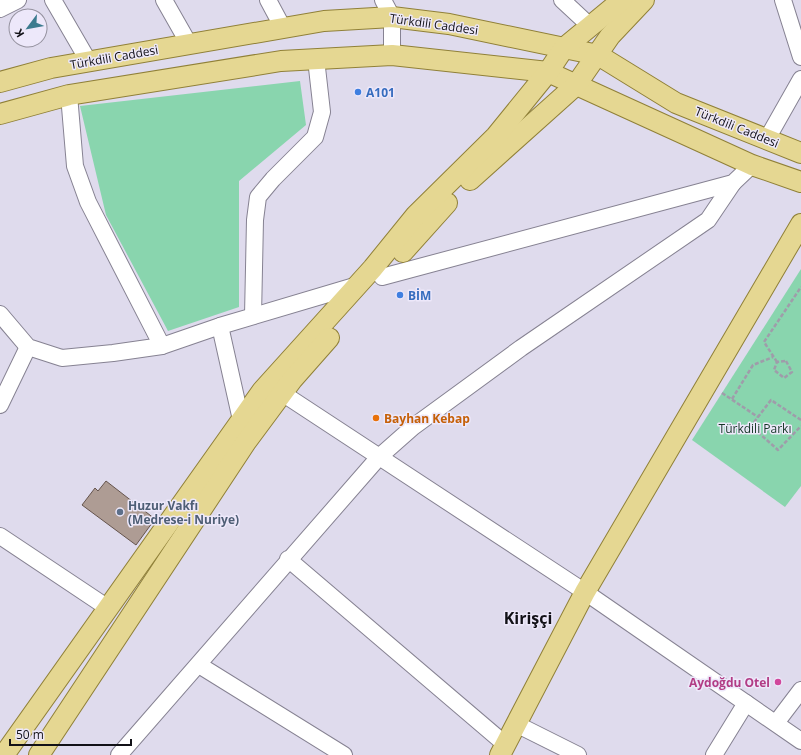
<svg xmlns="http://www.w3.org/2000/svg" width="801" height="755" viewBox="0 0 801 755" font-family="'Open Sans',sans-serif">
<style>
.green{fill:#89d5ae}
.building{fill:#ae9c94;stroke:#65544d}
.lines{fill:none;stroke-linecap:round;stroke-linejoin:round}
.minor-casing{stroke:#868292;stroke-width:18}
.major-casing{stroke:#908038;stroke-width:22}
.path{stroke:#9f9caa;stroke-width:2.5;stroke-dasharray:4 2;stroke-linecap:butt}
.minor{stroke:#fff;stroke-width:16}
.major{stroke:#e5d792;stroke-width:20}
.shop-dot{fill:#3f7fe0;stroke:#ede8fa;stroke-width:1.5}
.food-dot{fill:#e8710a;stroke:#ede8fa;stroke-width:1.5}
.service-dot{fill:#5c6f8a;stroke:#ede8fa;stroke-width:1.5}
.hotel-dot{fill:#d1479c;stroke:#ede8fa;stroke-width:1.5}
.labels{text-anchor:middle;dominant-baseline:central;stroke-width:3;stroke-linejoin:round;paint-order:stroke}
.street-label{font-size:12px;fill:#121117;stroke:#ede8fa}
.shop-label{font-size:12px;font-weight:bold;fill:#366cbe;stroke:#ede8fa;text-anchor:start}
.food-label{font-size:12px;font-weight:bold;fill:#c56008;stroke:#ede8fa;text-anchor:start}
.park-label{font-size:12px;fill:#143626;stroke:#ede8fa}
.service-label{font-size:12px;font-weight:bold;fill:#4e5e75;stroke:#ede8fa;text-anchor:start}
.hotel-label{font-size:12px;font-weight:bold;fill:#b23c85;stroke:#ede8fa;text-anchor:end}
.district-label{font-size:16px;font-weight:bold;fill:#121117;stroke:#ede8fa}
</style>
<rect width="100%" height="100%" fill="#dfdbed"/>
<!-- green -->
<g class="green">
<polygon points="300,81 306,125 239,181 239,307 168,331 106,215 80,106"/>
<polygon points="801,269 801,486 785,507 692,440"/>
</g>
<!-- building -->
<polygon class="building" points="106,481 155,519 136,545 82,505 95,488 98,491"/>
<g class="lines">
<defs>
<g id="minor">
<polyline points="53,0 89,62"/>
<polyline points="164,0 189,44"/>
<polyline points="268,0 283,28"/>
<polyline points="383,0 392,17 392,55"/>
<polyline points="562,0 590,26"/>
<polyline points="783,0 801,57"/>
<polyline points="0,9 18,0"/>
<polyline points="69,95 75,166 88,202 162,346"/>
<polyline points="767,139 801,79"/>
<polyline points="382,277 733,183 752,165"/>
<polyline points="0,314 28,347 62,358 113,353 162,346 220,326 358,285"/>
<polyline points="253,316 255,220 258,197 273,179 315,137 322,112 316,59"/>
<polyline points="220,326 241,420"/>
<polyline points="282,393 585,592 801,741"/>
<polyline points="0,405 28,347"/>
<polyline points="0,536 108,608"/>
<polyline points="288,559 506,745"/>
<polyline points="199,665 344,755"/>
<polyline points="776,723 801,690"/>
<polyline points="516,724 578,755"/>
<polyline points="119,755 379,457 413,427 521,348 708,220 733,183"/>
<polyline points="714,755 746,703"/>
</g>
<g id="major">
<polyline points="0,82 51,68 324,21 392,17 449,24 598,55 676,103 801,153"/>
<polyline points="0,114 69,95 281,61 392,55 548,72 752,165 801,182"/>
<polyline points="470,180 576,85 610,36 644,0"/>
<polyline points="403,252 447,203"/>
<polyline points="4,755 262,391 373,268 416,215 496,136 548,72 564,48 622,0"/>
<polyline points="39,755 246,442 292,380 329,338"/>
<polyline points="500,755 585,592 801,224"/>
</g>
</defs>
<!-- minor casing -->
<use href="#minor" class="minor-casing"/>
<!-- major casing -->
<use href="#major" class="major-casing"/>
<!-- path -->
<g class="path">
<polygon points="786,361 792,372 784,378 774,370 777,362"/>
<polyline points="777,362 764,342 801,287"/>
<polyline points="722,393 758,417"/>
<polyline points="732,399 753,365 773,357"/>
<polyline points="801,420 771,400 751,426 778,450 801,426"/>
</g>
<!-- minor -->
<use href="#minor" class="minor"/>
<!-- major -->
<use href="#major" class="major"/>
</g>
<!-- markers -->
<g class="shop-dot">
<circle cx="358" cy="92" r="4"/>
<circle cx="400" cy="295" r="4"/>
</g>
<circle class="food-dot" cx="376" cy="418" r="4"/>
<circle class="service-dot" cx="120" cy="512" r="4"/>
<circle class="hotel-dot" cx="778" cy="682" r="4"/>
<g class="labels">
<!-- street labels -->
<g class="street-label">
<text transform="translate(434 24) rotate(8)">Türkdili Caddesi</text>
<text transform="translate(114 57) rotate(-10)">Türkdili Caddesi</text>
<text transform="translate(737 127) rotate(22)">Türkdili Caddesi</text>
</g>
<!-- shop labels -->
<g class="shop-label">
<text x="366" y="92">A101</text>
<text x="408" y="295">BİM</text>
</g>
<!-- food labels -->
<g class="food-label">
<text x="384" y="418">Bayhan Kebap</text>
</g>
<!-- park labels -->
<g class="park-label">
<text x="755" y="428">Türkdili Parkı</text>
</g>
<!-- service labels -->
<g class="service-label">
<text x="128" y="505">Huzur Vakfı<tspan x="128" dy="14">(Medrese-i Nuriye)</tspan></text>
</g>
<!-- hotel labels -->
<g class="hotel-label">
<text x="770" y="682">Aydoğdu Otel</text>
</g>
<!-- district labels -->
<g class="district-label">
<text x="528" y="618">Kirişçi</text>
</g>
</g>
<!-- north arrow -->
<g transform="translate(28 28) rotate(238)"><circle r="19" fill="#ede8fa" stroke="#95929f"/>
<path d="M0-3L7 15L0 10L-7 15Z" fill="#3c7b8f"/>
<text y="-6" font-size="11" font-weight="bold" text-anchor="middle" fill="#121117">K</text>
</g>
<!-- scale -->
<path d="M10 739v6h121v-6" fill="none" stroke="#121117" stroke-width="2"/>
<text x="16" y="739" font-size="12" fill="#121117" stroke="#ede8fa" stroke-width="3" paint-order="stroke">50 m</text>
</svg>
